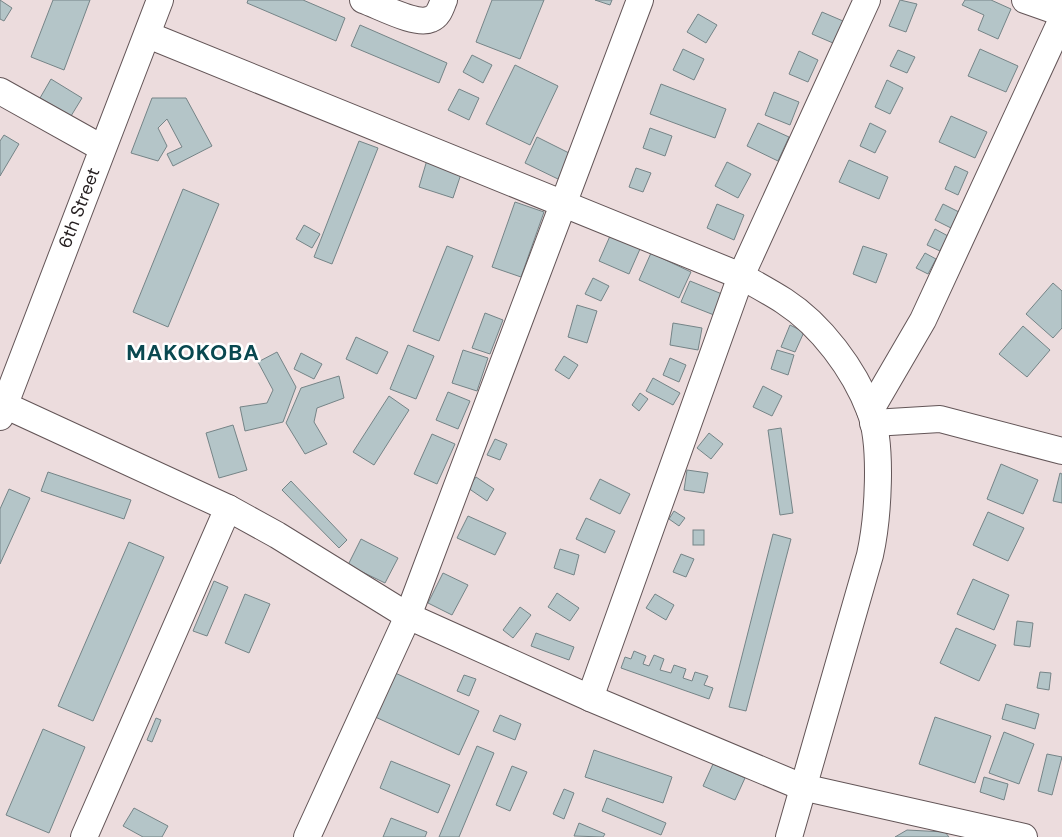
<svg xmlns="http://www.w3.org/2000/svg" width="1062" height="837" viewBox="0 0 1062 837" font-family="'DM Sans',sans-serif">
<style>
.building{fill:#b4c5c8;stroke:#758487}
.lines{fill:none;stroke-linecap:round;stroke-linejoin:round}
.minor-casing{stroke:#635557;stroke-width:28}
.minor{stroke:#fff;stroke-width:26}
.labels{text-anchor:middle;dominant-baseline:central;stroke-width:5;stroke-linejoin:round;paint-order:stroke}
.street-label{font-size:18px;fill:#241e1f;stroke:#fff}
.district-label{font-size:22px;font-weight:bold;letter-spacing:1px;fill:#094850;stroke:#fff}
</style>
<rect width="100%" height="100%" fill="#ecdcdd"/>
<!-- building -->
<g class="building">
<polygon points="0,0 12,8 4,21 0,19"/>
<polygon points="53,0 90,0 64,70 31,57"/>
<polygon points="248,0 303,0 345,18 336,41 247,3"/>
<polygon points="492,0 544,0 520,59 476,42"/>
<polygon points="595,0 612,0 610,5"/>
<polygon points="900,0 917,4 906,32 889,26"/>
<polygon points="965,0 991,0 1011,9 998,39 978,30 984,15 962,5"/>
<polygon points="822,12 843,21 833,43 812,34"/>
<polygon points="698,14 717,25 706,43 687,32"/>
<polygon points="360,25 447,63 439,83 351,46"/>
<polygon points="683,49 704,59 694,80 673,70"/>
<polygon points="980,49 1018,66 1006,92 968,76"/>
<polygon points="898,50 915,57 907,73 890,66"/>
<polygon points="799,51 818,60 808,82 789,74"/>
<polygon points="472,55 492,65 483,83 463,72"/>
<polygon points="515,65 558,86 530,145 486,124"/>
<polygon points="51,79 82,98 71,116 40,98"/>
<polygon points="887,80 903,88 890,114 875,107"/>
<polygon points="661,84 726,109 715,138 650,114"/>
<polygon points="459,89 479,98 469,120 448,110"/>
<polygon points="774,92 799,102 790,125 765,115"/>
<polygon points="152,98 186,98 212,146 173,166 167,154 182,147 167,119 158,128 167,146 158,161 131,153"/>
<polygon points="951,116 987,132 975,158 939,142"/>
<polygon points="758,123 789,137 778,161 747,146"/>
<polygon points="870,123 886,131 875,153 860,146"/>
<polygon points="650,128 672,136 665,156 643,148"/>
<polygon points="4,135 19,144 0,176 0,141"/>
<polygon points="537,137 573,155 560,180 525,163"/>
<polygon points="359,141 378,148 332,264 314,257"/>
<polygon points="427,160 462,171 453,198 419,187"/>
<polygon points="849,160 888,177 879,199 839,182"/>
<polygon points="727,162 751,174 738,198 715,186"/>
<polygon points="955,166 968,172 958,195 945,189"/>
<polygon points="636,168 651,173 643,192 629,187"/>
<polygon points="183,189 219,204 168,327 133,312"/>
<polygon points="515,202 544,212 521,277 492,267"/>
<polygon points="717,204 744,215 734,240 707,228"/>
<polygon points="943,204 959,212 951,228 935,220"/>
<polygon points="304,225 320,234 312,248 296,239"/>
<polygon points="935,229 948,236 940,251 927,245"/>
<polygon points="610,236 640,249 629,274 599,261"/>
<polygon points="447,246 473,256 439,341 413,331"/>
<polygon points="863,246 887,254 876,283 853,274"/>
<polygon points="651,253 691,272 679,298 639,280"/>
<polygon points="925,253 936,259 928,274 916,268"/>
<polygon points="593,278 609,286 601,301 585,294"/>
<polygon points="690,281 722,294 714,315 681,302"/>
<polygon points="1053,283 1062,291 1062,328 1053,338 1026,314"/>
<polygon points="577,305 597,311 587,343 568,337"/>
<polygon points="485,313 503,320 490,354 472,348"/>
<polygon points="673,323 702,328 698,350 670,345"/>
<polygon points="790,325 804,332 795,352 781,347"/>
<polygon points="1023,326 1050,350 1027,377 999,354"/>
<polygon points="356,337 388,352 377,374 346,359"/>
<polygon points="408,345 434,356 416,399 390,389"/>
<polygon points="463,350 488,358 477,391 452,383"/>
<polygon points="777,350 794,355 788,375 771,369"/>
<polygon points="277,352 296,387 283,422 245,431 240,407 267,403 273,390 258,362"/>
<polygon points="301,353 322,364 314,379 294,369"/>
<polygon points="564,356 578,365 569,379 555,370"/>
<polygon points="670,358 686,365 679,382 663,375"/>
<polygon points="339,376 344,398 317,408 314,422 327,444 305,454 286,423 301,388"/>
<polygon points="653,378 680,393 673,405 646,391"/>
<polygon points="763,386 782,396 772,416 753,407"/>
<polygon points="448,392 470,401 458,429 436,420"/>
<polygon points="640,393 648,399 639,411 632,405"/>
<polygon points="389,396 409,410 374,465 353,452"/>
<polygon points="233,425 247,470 219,478 206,433"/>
<polygon points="781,428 793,513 780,515 768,430"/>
<polygon points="709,433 723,444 711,459 697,448"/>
<polygon points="432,434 455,444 437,484 414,474"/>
<polygon points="495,439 507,444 500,460 487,455"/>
<polygon points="1001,464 1038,480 1023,514 987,499"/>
<polygon points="687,470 708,473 704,493 684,490"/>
<polygon points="48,472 131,500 124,519 41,491"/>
<polygon points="1060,473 1062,474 1062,503 1053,501"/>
<polygon points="476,477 494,489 487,501 468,488"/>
<polygon points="600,479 630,494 620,514 590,499"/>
<polygon points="291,481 347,540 339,548 282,490"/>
<polygon points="9,489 30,498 0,564 0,509"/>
<polygon points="674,511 685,518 679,526 669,519"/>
<polygon points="988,512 1024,528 1008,561 973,545"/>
<polygon points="468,516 506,533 495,555 457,538"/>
<polygon points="586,518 615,531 605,553 576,539"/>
<rect x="693" y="530" width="11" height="15"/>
<polygon points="773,534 791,539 746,711 729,707"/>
<polygon points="361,539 398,558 385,583 348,565"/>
<polygon points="129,542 164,557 93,721 58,706"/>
<polygon points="560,549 579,555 574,575 554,568"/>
<polygon points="681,554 694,559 686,577 673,572"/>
<polygon points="443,573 468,585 452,615 428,603"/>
<polygon points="973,579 1009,595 994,630 957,614"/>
<polygon points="214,581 228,587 207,636 193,631"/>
<polygon points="557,593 579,608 570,621 548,607"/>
<polygon points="245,594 270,604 249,653 225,643"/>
<polygon points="655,594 674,605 666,620 646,608"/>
<polygon points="520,607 531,615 513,638 503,630"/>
<polygon points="1017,621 1033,623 1030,647 1014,645"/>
<polygon points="956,628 996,645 979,681 940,663"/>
<polygon points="536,633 574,647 569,660 531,646"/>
<polygon points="634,651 646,656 643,664 649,666 654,655 664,659 660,670 671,673 674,665 686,669 683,678 692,681 695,672 708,676 704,685 713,688 709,699 621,668 625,657 631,659"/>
<polygon points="393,672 479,711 459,755 373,716"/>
<polygon points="1040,672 1051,673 1049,690 1037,688"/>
<polygon points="464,675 476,679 469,696 457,691"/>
<polygon points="1006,704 1039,714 1035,729 1002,719"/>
<polygon points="500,715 521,724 515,740 493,731"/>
<polygon points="935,717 991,736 975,783 919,764"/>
<polygon points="156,718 161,720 152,742 147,740"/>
<polygon points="43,729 85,747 49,833 6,815"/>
<polygon points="1004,732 1034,744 1019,784 989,773"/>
<polygon points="477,746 494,753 459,837 439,837"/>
<polygon points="594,750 672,777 663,803 585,777"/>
<polygon points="1047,754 1062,757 1052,795 1038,791"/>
<polygon points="391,761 450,785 438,813 380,788"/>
<polygon points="713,764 745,778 735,800 703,786"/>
<polygon points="512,766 527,772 510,811 496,805"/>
<polygon points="984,777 1008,784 1004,800 980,792"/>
<polygon points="564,789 574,793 564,819 553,814"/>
<polygon points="607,798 666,823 661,835 602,811"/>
<polygon points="134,808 168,826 162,837 143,837 123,826"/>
<polygon points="391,818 427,832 425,837 383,837"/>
<polygon points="579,823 605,834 603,837 574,836"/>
<polygon points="907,830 945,832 949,837 895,837"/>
</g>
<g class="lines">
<defs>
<g id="minor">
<path d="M363,0C380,6 416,26 431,19C439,16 441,7 444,0"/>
<polyline points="1025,0 1062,13"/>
<path d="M148,35L741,276C755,284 770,292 784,301C821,325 854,369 870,411C883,445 878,519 870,555L789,837"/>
<polyline points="0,91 102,148"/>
<polyline points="0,403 228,508 277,535 408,616 590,698 802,787 1024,837"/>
<polyline points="870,411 923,320 1062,19"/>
<polyline points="0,417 160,0"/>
<polyline points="873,423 940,419 1062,451"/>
<polyline points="590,698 741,276 867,0"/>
<polyline points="84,837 228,508"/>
<polyline points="307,837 408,616 640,0"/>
</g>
</defs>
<!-- minor casing -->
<use href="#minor" class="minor-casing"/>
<!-- minor -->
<use href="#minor" class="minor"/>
</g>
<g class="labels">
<!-- street labels -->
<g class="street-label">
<text transform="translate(79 208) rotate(-69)">6th Street</text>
</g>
<!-- district labels -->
<g class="district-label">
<text x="193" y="352">MAKOKOBA</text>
</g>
</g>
</svg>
